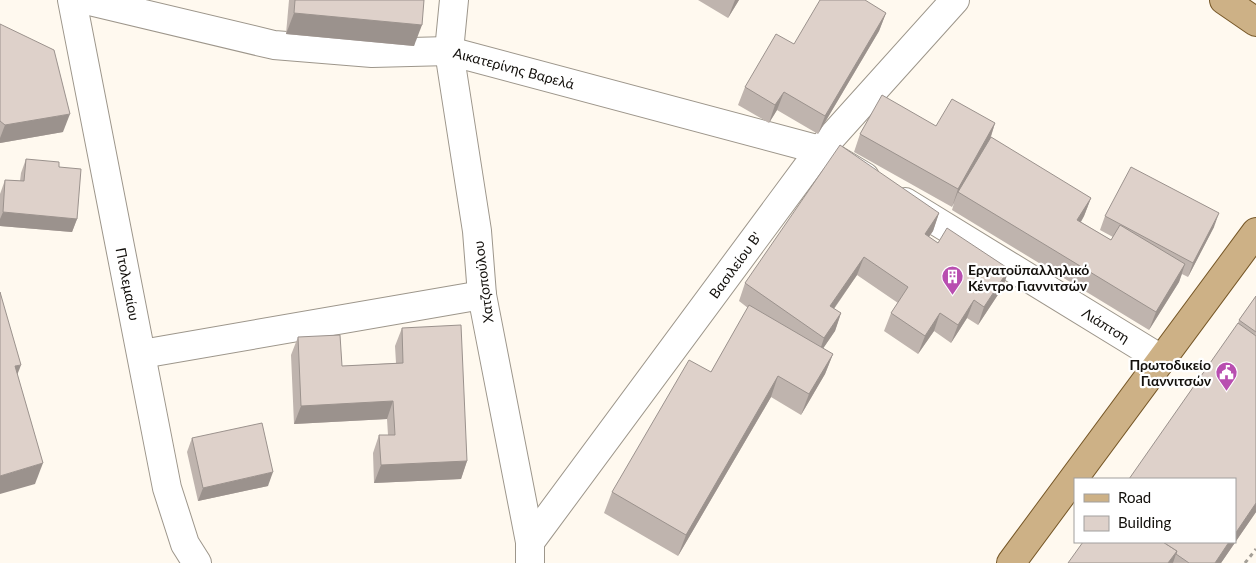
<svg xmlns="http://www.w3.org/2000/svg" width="1256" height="563" viewBox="0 0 1256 563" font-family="Lato,sans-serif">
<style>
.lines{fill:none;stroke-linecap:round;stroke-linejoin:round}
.minor-casing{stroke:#9d968b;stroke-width:30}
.major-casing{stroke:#765727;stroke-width:30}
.path{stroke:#a49f97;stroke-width:3;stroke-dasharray:4 4;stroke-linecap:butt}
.minor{stroke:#fff;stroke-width:28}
.major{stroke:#cdb186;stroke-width:28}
.wall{fill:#bfb4ae}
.shaded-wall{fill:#9b928d}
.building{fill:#ded1ca;stroke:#9b928d}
.labels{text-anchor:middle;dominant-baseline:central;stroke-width:4.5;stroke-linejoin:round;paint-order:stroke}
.street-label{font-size:14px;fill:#13100c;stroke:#fff}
.poi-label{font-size:14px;font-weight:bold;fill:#13100c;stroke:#fff;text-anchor:start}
</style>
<rect width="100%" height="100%" fill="#fff9ef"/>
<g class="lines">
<defs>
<g id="minor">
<polyline points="72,0 167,488 185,544 197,563"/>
<polyline points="85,0 274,45 372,53 449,51 820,150 865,177"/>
<polyline points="454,0 449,51 477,231 482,295 530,542 530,563"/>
<polyline points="905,202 1161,359"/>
<polyline points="142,354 482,295"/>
<polyline points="530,542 820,150 955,0"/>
</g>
<g id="major">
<polyline points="1224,0 1256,22"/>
<polyline points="1011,563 1256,232"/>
</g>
</defs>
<!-- minor casing -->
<use href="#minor" class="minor-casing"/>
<!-- major casing -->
<use href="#major" class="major-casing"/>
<!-- path -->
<polyline class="path" points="1245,563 1256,549"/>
<!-- minor -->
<use href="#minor" class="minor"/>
<!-- major -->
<use href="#major" class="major"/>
</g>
<!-- wall -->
<g class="wall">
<polygon points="289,0 424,0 414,46 286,34"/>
<polygon points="698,0 739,0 728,18"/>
<polygon points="886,13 879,31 818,134 777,110 769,123 738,105 745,87 794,44"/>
<polygon points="0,24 63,132 0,143"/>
<polygon points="995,123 990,140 1091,198 1084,216 1081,222 1111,240 1113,237 1100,230 1105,216 1214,227 1188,277 1182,274 1179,282 1149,330 952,210 954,203 952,207 854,152 860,134 936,126"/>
<polygon points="26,159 59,167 77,219 72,232 0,226 0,194 5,180 20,181 21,173"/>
<polygon points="939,213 933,231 929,237 938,243 1009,269 1003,287 978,325 967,318 951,343 934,331 918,354 884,331 891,313 898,303 857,275 834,309 841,313 835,331 823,348 833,354 825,374 801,415 771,397 678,556 604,513 612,492 711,372 748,308 739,301 745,283"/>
<polygon points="1256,296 1256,512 1221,563 1068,563 1235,542 1238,323 1239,320"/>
<polygon points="402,328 467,461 461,479 374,483 373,453 379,435 388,435 387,419 294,424 291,355 298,337 342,366 396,363 395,346"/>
<polygon points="192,438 268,486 198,501 187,452"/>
</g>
<!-- shaded-wall -->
<g class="shaded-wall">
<polygon points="735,0 739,0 728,18"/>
<polygon points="294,13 422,25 414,46 286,34"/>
<polygon points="886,13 879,31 818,134 825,116"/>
<polygon points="784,92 777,110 769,123 775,105"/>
<polygon points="70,114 63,132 0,143 0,138 5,125"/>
<polygon points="995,123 989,142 958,192 952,207 958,189"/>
<polygon points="1091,198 1084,216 1071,238 1077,220"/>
<polygon points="3,212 77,219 72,232 0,226 0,219"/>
<polygon points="939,213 933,231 918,252 925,234"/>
<polygon points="1219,213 1214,227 1188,277 1193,263"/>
<polygon points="864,257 857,275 823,324 830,306"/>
<polygon points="1185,264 1179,282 1149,330 1156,312"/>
<polygon points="1009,269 1003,287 978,325 984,307"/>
<polygon points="974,300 967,318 951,343 958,325"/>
<polygon points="841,313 835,331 818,356 824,338"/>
<polygon points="940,313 934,331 918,354 925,336"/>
<polygon points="833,354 825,374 801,415 809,394"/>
<polygon points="21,365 13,386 15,366"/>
<polygon points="778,376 771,397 678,556 686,535"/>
<polygon points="393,401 387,419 294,424 301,406"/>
<polygon points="467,461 461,479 374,483 381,465"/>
<polygon points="43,463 35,484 0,494 0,476"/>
<polygon points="273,472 268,486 198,501 203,488"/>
<polygon points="1256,503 1256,512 1221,563 1215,563 1229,542 1235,542 1235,534"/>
<polygon points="1177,551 1173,563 1168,563"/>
</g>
<!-- building -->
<g class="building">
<polygon points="295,0 424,0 422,25 294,13"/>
<polygon points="820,0 865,0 886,13 825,116 784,92 775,105 745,87 776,34 794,44"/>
<polygon points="0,24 54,50 70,114 5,125 0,121"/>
<polygon points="882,95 936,126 952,99 995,123 958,189 860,134"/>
<polygon points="991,137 1091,198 1077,220 1111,240 1120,225 1185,264 1156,312 958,192"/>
<polygon points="840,145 939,213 925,234 938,243 947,228 1009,269 984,307 974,300 958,325 940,313 925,336 891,313 908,287 864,257 830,306 841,313 824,338 745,283"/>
<polygon points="26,159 59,162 59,167 81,169 77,219 3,212 5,180 24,181"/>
<polygon points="1131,167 1219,213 1193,263 1105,216"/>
<polygon points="0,292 21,365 15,366 43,463 0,476"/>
<polygon points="1256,296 1256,332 1239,320"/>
<polygon points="749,305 833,354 809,394 778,376 686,535 612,492 689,360 711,372"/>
<polygon points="1238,323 1256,336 1256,503 1235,534 1235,479 1129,479"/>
<polygon points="461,325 467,461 381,465 379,435 395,435 393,401 301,406 298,337 340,335 342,366 403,363 402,328"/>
<polygon points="262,423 273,472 203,488 192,438"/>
<polygon points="1083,542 1163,542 1177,551 1168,563 1068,563"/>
<polygon points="1163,542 1229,542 1215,563 1189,563 1176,554 1177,551"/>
</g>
<!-- icons -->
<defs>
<symbol id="building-pin" viewBox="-11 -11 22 30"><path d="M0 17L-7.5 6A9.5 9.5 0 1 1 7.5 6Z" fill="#b84eb0" stroke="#fff"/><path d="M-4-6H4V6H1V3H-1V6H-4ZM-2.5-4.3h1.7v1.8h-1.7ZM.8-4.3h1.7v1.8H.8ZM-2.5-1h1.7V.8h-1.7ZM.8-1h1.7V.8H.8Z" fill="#fff"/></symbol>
<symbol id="civic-pin" viewBox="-11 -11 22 30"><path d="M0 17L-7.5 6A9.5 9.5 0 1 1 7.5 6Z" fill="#b84eb0" stroke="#fff"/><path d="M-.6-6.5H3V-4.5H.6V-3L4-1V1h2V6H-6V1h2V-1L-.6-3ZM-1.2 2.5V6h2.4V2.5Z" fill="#fff"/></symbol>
</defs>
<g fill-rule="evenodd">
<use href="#building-pin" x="940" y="264" width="25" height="34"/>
<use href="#civic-pin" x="1214" y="360" width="25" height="34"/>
</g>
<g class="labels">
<!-- street labels -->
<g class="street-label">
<text transform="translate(514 68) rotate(15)">Αικατερίνης Βαρελά</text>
<text transform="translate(735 265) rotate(-54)">Βασιλείου Β'</text>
<text transform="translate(483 282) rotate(-97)">Χατζοπούλου</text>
<text transform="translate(128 284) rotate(79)">Πτολεμαίου</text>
<text transform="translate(1106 325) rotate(32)">Λιάπτση</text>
</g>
<!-- poi labels -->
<g class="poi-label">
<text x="968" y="269">Εργατοϋπαλληλικό<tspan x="968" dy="16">Κέντρο Γιαννιτσών</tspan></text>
<text x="1211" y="364" text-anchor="end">Πρωτοδικείο<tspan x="1211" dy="16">Γιαννιτσών</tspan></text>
</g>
</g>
<!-- legend -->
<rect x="1074" y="478" width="162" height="65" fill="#ffffff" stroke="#a19f9e"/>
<rect x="1084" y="494" width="25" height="8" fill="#cdb186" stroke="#a19f9e"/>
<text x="1118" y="503" font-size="15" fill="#13100c">Road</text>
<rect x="1084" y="516" width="25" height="15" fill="#ded1ca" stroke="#a19f9e"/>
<text x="1118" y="528" font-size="15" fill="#13100c">Building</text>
</svg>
